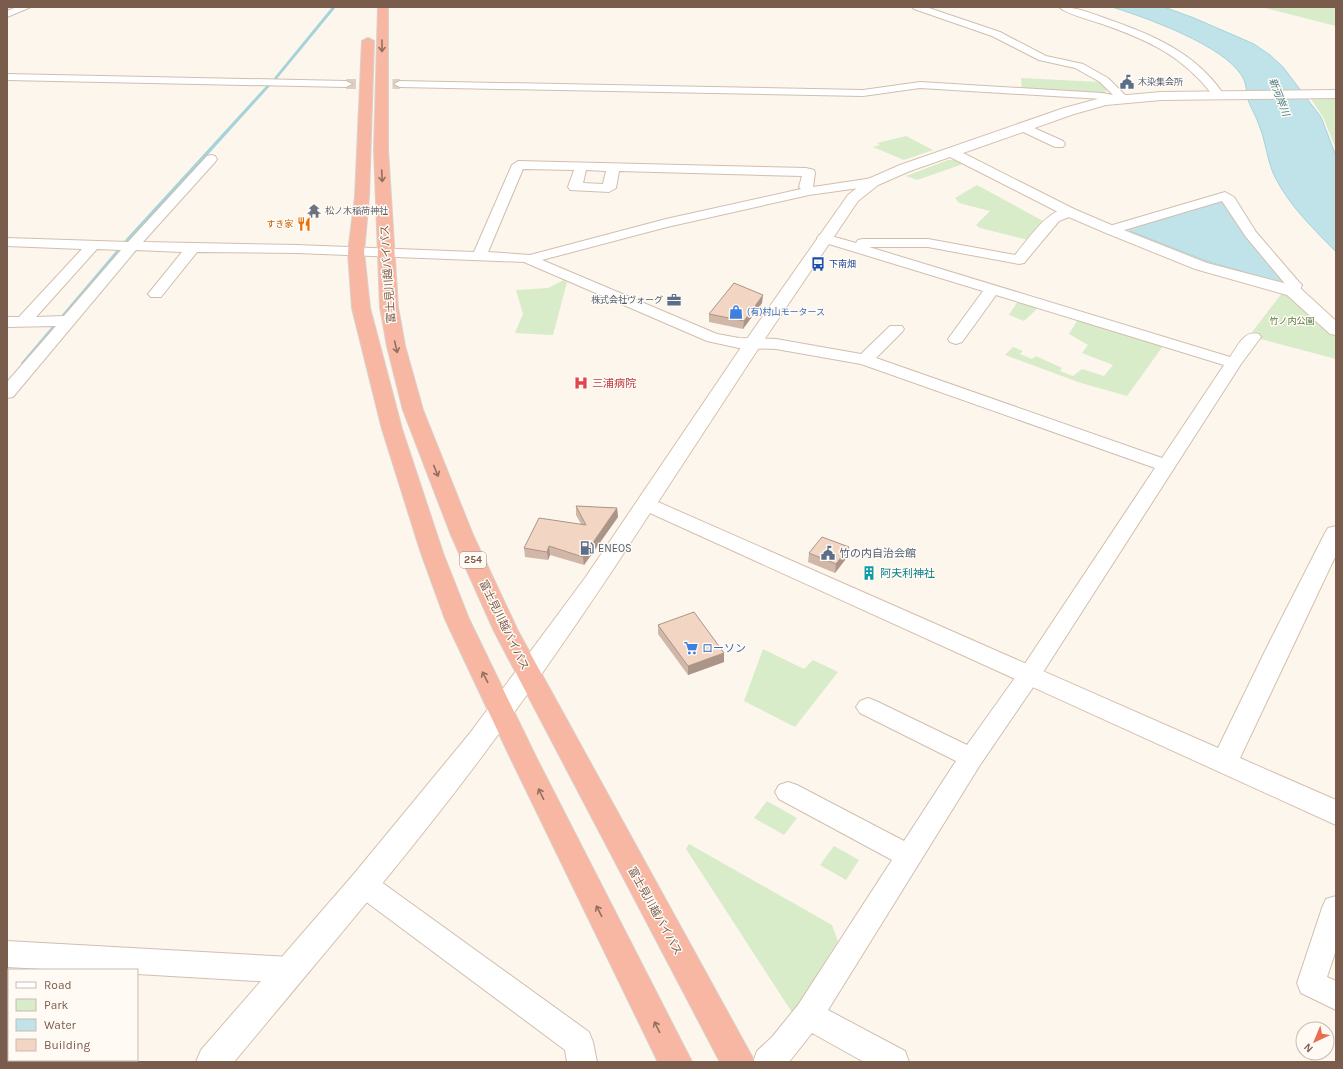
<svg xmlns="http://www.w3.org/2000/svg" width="1343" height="1069" viewBox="0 0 1343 1069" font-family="Karla,'Noto Sans JP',sans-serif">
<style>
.green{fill:#d8ecc9}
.water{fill:#bfe3e8;stroke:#a5d3da}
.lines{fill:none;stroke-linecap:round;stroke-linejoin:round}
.stream{fill:#a5d3da;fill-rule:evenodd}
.street-tunnel{stroke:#dcd0c4;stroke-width:10;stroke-dasharray:10 5.5;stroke-linecap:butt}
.street-casing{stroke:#d1beb0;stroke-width:2}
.secondary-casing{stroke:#d6c0b0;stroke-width:2}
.highway-casing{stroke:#dad1cd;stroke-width:2}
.street{fill:#fff;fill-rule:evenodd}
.secondary{fill:#fff;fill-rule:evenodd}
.highway{fill:#f7b7a3;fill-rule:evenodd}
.wall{fill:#d1b7a8}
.shaded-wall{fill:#aa9588}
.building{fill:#f3d5c3;stroke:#aa9588}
.oneway{stroke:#936e5e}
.labels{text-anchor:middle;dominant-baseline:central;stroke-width:3;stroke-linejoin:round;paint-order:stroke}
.far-service-label{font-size:9px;fill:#4e5e75;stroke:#fffaf3;text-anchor:start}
.far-worship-label{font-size:9px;fill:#5b616d;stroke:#fffaf3;text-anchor:start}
.far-food-label{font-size:9px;fill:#c56008;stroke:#fffaf3;text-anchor:end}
.far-transit-label{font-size:9px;fill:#164399;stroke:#fffaf3;text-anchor:start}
.far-shop-label{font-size:9px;fill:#366cbe;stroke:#fffaf3;text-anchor:start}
.far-park-label{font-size:9px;fill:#537a41;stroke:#fffaf3}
.far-water-label{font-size:10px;font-style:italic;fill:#437c86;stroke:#fffaf3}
.shield{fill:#fffaf3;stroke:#a28b7f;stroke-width:1}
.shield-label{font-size:10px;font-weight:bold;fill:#7a5c4d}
.street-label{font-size:11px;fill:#7a5c4d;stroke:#fffaf3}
.health-label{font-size:11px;fill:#be3a42;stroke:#fffaf3;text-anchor:start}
.service-label{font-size:11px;fill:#4e5e75;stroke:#fffaf3;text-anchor:start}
.culture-label{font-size:11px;fill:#0d838f;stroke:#fffaf3;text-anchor:start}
.shop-label{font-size:11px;fill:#366cbe;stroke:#fffaf3;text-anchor:start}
</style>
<rect width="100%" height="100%" fill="#fdf6ec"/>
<!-- green -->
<g class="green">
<polygon points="1261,7 1336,7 1336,26"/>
<polygon points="1021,78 1100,82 1107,87 1105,94 1022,90"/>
<polygon points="1336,99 1336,149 1323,117 1311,99"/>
<polygon points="906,136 933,150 904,160 873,147 880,145 877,143"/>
<polygon points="948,160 956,160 963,164 917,180 906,176"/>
<polygon points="977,185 1043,221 1028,240 980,228 976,225 990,211 959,203 955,198"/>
<polygon points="564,280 567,282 553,335 515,333 523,314 516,290 548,288"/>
<polygon points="1282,293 1305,299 1336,328 1336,359 1249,336"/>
<polygon points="1018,301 1039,307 1024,321 1009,315"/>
<polygon points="1078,319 1163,346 1127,396 1081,383 1005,355 1013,347 1023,351 1020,354 1032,359 1036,356 1062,368 1060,371 1073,376 1082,369 1104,376 1113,365 1082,353 1088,345 1069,334"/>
<polygon points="763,649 804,669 813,660 838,672 795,727 744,701"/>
<polygon points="767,801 797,818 784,835 754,818"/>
<polygon points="689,844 832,925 838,941 793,1014 686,849"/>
<polygon points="834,846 859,860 846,880 820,865"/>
</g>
<!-- water -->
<g class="water">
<path d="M1112,7H1164L1194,18L1254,44L1270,55L1283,67L1321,117L1336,156V252C1315,230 1289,206 1275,177C1267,161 1266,142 1259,125C1256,116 1251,108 1248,100C1246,92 1247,84 1242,76C1223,45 1147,18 1112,7Z"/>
<polygon points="1218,200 1225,202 1246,237 1285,282 1282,283 1206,261 1130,231 1128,228"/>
</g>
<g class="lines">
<!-- stream -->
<g class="stream">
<polygon points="7,7 13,7 7,9"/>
<polygon points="332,7 336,7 276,80 274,80 274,78"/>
<polygon points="267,85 270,86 131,240 25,365 21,365 21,363 127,238"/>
</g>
<!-- street-tunnel -->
<polyline class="street-tunnel" points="346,84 400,84"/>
<defs>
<g id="street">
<polygon points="17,7 31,7 7,17 7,11"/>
<polygon points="912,7 926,7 1000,32 1046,56 1083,64 1108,78 1128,98 1126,100 1115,102 1102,99 920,88 863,96 400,87 394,84 400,81 863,90 920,82 1102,93 1113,95 1100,82 1075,68 1039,60 992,36 914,9"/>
<path d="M1059,7C1076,7 1091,13 1107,19C1151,34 1194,52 1222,92L1216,95L1212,94C1182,56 1150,41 1105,25C1094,21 1066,14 1059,7Z"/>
<polygon points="7,74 346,81 352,84 346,87 7,80"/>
<polygon points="1023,123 1063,141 1065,144 1063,147 1055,147 1019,130 1017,127"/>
<path d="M211,155L215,156L217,159L215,162L143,242L297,245L474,252L512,165L518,161L806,168L814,170L815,173L813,187L873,178L878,179L879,182L873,186L809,195L667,227L542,260L717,334L739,338L776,339L861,354L890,326H902L904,329L902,332L876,358L1162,458L1224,365L996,295L962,342L956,344L950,342L948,339L983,291L819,241L817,238L819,235L824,234L856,243L858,240L863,239H928L1015,255C1028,240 1051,203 1074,209L1076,212L1074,215L1059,221L1024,263L1019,264L928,247H869L1230,357C1238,346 1244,330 1259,334L1261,337L1241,364L1038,680L980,765L828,1010L905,1051L909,1062H864L812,1033L789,1062H753L757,1051L772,1037L798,1005L892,860L779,799L775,792L779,785L788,782L797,785L904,841L956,761L860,713L856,707L860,701L868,698L876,701L967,745L1022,668L1155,468L861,364L776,349L739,348L707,341L524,262L297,253L197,252L161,297H151L148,294L182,252L136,250L13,397L7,398V382L56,326L7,327V317H19L82,249L7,246V238L128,242L207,156ZM523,169L574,170L568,187L570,190L609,192L616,188L619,171L802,176L799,187L801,189L666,219L530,255L488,252ZM586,170L606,171L603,184L583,183ZM97,249L121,250L64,316L36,317Z"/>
<polygon points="1225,192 1234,197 1256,232 1299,282 1302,285 1298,294 1288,294 1285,291 1286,285 1246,237 1222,201 1111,234 1106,233 1104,230 1106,227"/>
<polygon points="363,872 373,876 589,1032 593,1042 597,1062 567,1062 565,1050 353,892 350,884 353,876"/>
<polygon points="1336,896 1336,950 1327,977 1336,981 1336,1010 1301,993 1297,983 1322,908 1326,899"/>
<polygon points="7,941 291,957 301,961 305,970 301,979 291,983 137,974 137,970 61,970 7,967"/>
</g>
<path id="secondary" d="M1336,90V98L1161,100L1106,105L1074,114L963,153L1074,209L1116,227L1207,263L1299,287L1336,321V335L1330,334L1287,295L1195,269L1106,233L1064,215L950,157L910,171L878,185L858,201L762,343L658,502L1218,748L1268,645L1325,533L1328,528L1336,526V555L1240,758L1336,800V825L650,513C599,592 545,671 489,747C409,855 320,958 234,1062H196L201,1050L353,875L470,733L585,578L744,343L848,195L868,179L900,165L1064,108L1105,97L1161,92Z"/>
<g id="highway">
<polygon points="378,7 388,7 388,150 398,307 405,346 423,410 473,535 518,631 755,1062 720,1062 494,631 451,535 403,410 387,346 380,307 374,150"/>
<polygon points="368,38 374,41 369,197 364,252 370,308 402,429 443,553 469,619 536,757 692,1062 658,1062 510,757 445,619 421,553 382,429 352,308 348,252 355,197 362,41"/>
</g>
</defs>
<!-- street casing -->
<use href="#street" class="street-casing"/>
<!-- secondary casing -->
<use href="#secondary" class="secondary-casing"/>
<!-- highway casing -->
<use href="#highway" class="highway-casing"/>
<!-- street -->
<use href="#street" class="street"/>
<!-- secondary -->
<use href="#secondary" class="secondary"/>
<!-- highway -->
<use href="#highway" class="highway"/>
</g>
<!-- wall -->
<g class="wall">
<polygon points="762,303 743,329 709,322 709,314"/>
<polygon points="576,506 617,508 618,517 584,565 550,555 548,560 525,557 524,548 581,524 576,515"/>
<polygon points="809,553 848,556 835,573 808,562"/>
<polygon points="658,625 724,662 688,675 658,634"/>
</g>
<!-- shaded-wall -->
<g class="shaded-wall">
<polygon points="763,295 762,303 743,329 744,321"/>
<polygon points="617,508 618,517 584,565 583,557"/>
<polygon points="549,546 550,555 548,560 547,552"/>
<polygon points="849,547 848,556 835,573 836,564"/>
<polygon points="724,653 724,662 688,675 688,666"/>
</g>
<!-- building -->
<g class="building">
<polygon points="734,283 763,295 744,321 709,314"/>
<polygon points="576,506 617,508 583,557 549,546 547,552 524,548 539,518 586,525"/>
<polygon points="822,537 849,547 836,564 809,553"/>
<polygon points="694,612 724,653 688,666 658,625"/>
</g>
<!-- one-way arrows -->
<defs><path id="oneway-shaft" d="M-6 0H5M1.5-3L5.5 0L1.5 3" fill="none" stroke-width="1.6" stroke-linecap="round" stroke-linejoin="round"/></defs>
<g class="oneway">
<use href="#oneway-shaft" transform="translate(382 46) rotate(90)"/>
<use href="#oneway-shaft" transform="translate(382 176) rotate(87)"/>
<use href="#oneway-shaft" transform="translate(396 347) rotate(77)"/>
<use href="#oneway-shaft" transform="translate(436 471) rotate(68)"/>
<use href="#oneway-shaft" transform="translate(485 677) rotate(-117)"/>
<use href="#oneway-shaft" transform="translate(541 794) rotate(-116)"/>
<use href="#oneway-shaft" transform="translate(599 911) rotate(-117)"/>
<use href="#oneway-shaft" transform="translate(657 1027) rotate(-116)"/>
</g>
<!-- icons -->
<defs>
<symbol id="civic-bare" viewBox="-9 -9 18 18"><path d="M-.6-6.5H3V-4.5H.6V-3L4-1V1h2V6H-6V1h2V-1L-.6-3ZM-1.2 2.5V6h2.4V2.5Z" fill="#5c6f8a" stroke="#fffaf3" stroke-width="2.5" paint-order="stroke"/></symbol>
<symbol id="temple-bare" viewBox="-9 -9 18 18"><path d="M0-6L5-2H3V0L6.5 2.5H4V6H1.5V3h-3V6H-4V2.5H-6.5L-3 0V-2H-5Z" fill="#6b7280" stroke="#fffaf3" stroke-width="2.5" paint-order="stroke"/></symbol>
<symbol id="restaurant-bare" viewBox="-9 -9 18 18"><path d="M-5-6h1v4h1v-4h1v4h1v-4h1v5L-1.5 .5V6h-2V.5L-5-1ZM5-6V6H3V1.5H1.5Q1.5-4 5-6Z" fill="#e8710a" stroke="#fffaf3" stroke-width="2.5" paint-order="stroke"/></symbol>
<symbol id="bus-bare" viewBox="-9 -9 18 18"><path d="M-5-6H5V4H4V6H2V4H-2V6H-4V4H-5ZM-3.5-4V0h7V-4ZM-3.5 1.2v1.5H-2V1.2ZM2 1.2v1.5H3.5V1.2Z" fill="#1a4fb4" stroke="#fffaf3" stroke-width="2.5" paint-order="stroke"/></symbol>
<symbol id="office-bare" viewBox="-9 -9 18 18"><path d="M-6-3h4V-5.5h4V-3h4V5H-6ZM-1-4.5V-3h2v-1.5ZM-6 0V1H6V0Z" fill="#5c6f8a" stroke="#fffaf3" stroke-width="2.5" paint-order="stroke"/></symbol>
<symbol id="shop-bare" viewBox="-9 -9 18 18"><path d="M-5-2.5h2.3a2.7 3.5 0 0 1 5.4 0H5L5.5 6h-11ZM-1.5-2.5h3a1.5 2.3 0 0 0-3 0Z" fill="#3f7fe0" stroke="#fffaf3" stroke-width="2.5" paint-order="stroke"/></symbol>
<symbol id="hospital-bare" viewBox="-9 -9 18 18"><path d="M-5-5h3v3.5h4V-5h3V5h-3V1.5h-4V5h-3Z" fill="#e0444e" stroke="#fffaf3" stroke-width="2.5" paint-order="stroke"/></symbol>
<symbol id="fuel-bare" viewBox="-9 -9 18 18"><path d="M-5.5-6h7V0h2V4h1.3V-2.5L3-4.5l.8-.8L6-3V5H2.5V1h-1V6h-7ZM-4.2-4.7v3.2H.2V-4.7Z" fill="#5c6f8a" stroke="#fffaf3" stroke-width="2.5" paint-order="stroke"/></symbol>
<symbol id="building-bare" viewBox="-9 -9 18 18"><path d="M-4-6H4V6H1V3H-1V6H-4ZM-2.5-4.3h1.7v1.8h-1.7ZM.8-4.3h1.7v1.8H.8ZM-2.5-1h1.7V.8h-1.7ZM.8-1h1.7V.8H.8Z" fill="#0f9aa8" stroke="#fffaf3" stroke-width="2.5" paint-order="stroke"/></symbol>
<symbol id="supermarket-bare" viewBox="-9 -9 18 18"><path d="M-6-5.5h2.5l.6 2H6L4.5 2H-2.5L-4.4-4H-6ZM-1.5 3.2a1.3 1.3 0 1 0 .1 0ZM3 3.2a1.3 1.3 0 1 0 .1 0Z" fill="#3f7fe0" stroke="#fffaf3" stroke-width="2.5" paint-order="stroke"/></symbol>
</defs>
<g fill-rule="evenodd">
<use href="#civic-bare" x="1117" y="72" width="20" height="20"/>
<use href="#temple-bare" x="304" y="201" width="20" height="20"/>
<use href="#restaurant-bare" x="294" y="214" width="20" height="20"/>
<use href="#bus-bare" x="808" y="254" width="20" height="20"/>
<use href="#office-bare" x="664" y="290" width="20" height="20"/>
<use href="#shop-bare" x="726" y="302" width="20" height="20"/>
<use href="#hospital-bare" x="571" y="373" width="20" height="20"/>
<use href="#fuel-bare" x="577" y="538" width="20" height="20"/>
<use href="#civic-bare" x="818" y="543" width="20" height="20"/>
<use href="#building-bare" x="859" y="563" width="20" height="20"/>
<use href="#supermarket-bare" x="681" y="638" width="20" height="20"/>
</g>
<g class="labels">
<!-- far-service labels -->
<g class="far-service-label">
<text x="1138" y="82">木染集会所</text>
<text x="663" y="300" text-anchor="end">株式会社ヴォーグ</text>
</g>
<!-- far-worship labels -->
<g class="far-worship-label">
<text x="325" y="211">松ノ木稲荷神社</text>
</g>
<!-- far-food labels -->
<g class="far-food-label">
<text x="293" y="224">すき家</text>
</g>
<!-- far-transit labels -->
<g class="far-transit-label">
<text x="829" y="264">下南畑</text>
</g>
<!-- far-shop labels -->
<g class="far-shop-label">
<text x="747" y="312">(有)村山モータース</text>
</g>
<!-- far-park labels -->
<g class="far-park-label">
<text x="1292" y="321">竹ノ内公園</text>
</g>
<!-- far-water labels -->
<g class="far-water-label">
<text transform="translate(1279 97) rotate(69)">新河岸川</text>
</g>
<!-- shield labels -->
<rect class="shield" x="460" y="552" width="26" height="16" rx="3"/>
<g class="shield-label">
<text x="473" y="560">254</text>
</g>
<!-- street labels -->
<g class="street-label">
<text transform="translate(388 274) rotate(-94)">富士見川越バイパス</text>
<text transform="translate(504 625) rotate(64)">富士見川越バイパス</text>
<text transform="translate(655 911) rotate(61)">富士見川越バイパス</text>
</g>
<!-- health labels -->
<g class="health-label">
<text x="592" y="383">三浦病院</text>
</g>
<!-- service labels -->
<g class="service-label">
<text x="598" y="548">ENEOS</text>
<text x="839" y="553">竹の内自治会館</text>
</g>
<!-- culture labels -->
<g class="culture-label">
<text x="880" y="573">阿夫利神社</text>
</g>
<!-- shop labels -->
<g class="shop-label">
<text x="702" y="648">ローソン</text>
</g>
</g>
<!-- border -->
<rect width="1343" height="1069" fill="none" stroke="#7a5c4d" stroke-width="16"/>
<!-- legend -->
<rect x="8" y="969" width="130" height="92" fill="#fffaf3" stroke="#cabbb1"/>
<rect x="16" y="982" width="20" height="6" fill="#ffffff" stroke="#cabbb1"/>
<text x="44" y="989" font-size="12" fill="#7a5c4d">Road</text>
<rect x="16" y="999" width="20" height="12" fill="#d8ecc9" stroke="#cabbb1"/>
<text x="44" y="1009" font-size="12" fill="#7a5c4d">Park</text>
<rect x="16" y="1019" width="20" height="12" fill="#bfe3e8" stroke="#cabbb1"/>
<text x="44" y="1029" font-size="12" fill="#7a5c4d">Water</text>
<rect x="16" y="1039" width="20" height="12" fill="#f3d5c3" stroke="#cabbb1"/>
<text x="44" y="1049" font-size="12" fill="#7a5c4d">Building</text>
<!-- north arrow -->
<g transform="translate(1315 1041) rotate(224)"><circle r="19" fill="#fffaf3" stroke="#cabbb1"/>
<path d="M0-3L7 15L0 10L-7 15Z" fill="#e76f51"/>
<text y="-6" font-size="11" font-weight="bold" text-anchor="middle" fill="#7a5c4d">N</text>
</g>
</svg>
